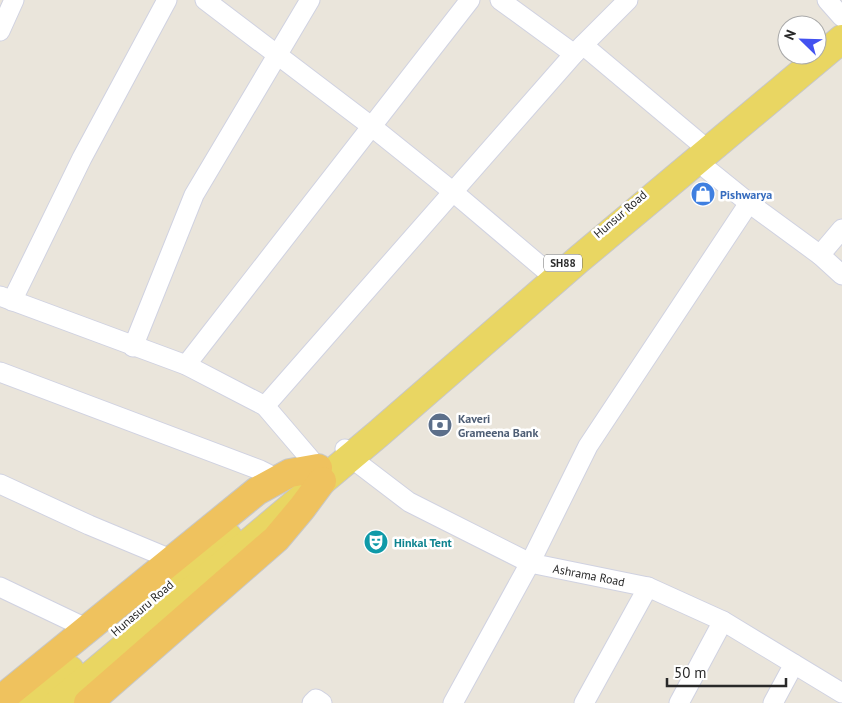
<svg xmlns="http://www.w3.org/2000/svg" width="842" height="703" viewBox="0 0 842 703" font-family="'PT Sans',sans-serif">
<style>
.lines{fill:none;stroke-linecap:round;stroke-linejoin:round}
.minor-casing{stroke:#d0d2e1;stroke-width:21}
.primary-casing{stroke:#c7c7c7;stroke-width:30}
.trunk-casing{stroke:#c7c7c7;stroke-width:30}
.minor{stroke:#fff;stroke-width:19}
.primary{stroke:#e9d662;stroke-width:28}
.trunk{stroke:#efc25e;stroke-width:28}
.labels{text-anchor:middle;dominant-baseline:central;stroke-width:5;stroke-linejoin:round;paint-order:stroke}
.shield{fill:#fff;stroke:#696969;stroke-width:1}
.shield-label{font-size:11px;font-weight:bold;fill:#292929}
.shop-label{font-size:12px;font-weight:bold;fill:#366cbe;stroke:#fff;text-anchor:start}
.street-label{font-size:12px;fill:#292929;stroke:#fff}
.service-label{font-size:12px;font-weight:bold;fill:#4e5e75;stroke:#fff;text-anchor:start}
.culture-label{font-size:12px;font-weight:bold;fill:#0d838f;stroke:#fff;text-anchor:start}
</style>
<rect width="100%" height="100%" fill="#eae5db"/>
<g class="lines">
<defs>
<g id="minor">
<polyline points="205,0 371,126 452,191 550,274"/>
<polyline points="500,0 574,54"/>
<polyline points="827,0 842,17"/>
<polyline points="0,31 14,0"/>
<polyline points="583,45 701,144"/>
<polyline points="697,161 749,203 820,255 842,275"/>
<polyline points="820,255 842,229"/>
<polyline points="0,296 186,365 265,406 318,468"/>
<polyline points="12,301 82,158 167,0"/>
<polyline points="133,347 194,195 310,0"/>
<polyline points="186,365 470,0"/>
<polyline points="0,372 260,470 278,479"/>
<polyline points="265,406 574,54 628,0"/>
<polyline points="345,449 350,457 409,502 530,563 648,587 723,621 842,693"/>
<polyline points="0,484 89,525 173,560"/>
<polyline points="0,587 88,629"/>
<polyline points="312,703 316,699 322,703"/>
<polyline points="453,703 530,563 588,446 749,203"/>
<polyline points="584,703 648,587"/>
<polyline points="679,703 723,621"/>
<polyline points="773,703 794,664"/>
</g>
<g id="primary">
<polyline points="152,600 228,537"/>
<polyline points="31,703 70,670"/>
<polyline points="58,703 378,434 578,260 842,39"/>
</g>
<g id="trunk">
<polyline points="0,700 257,491 290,473 318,468"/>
<polyline points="88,703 276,539 302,508 322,481"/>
</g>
</defs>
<!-- minor casing -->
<use href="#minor" class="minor-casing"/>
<!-- primary casing -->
<use href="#primary" class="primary-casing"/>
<!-- trunk casing -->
<use href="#trunk" class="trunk-casing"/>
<!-- minor -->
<use href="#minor" class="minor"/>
<!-- primary -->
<use href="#primary" class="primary"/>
<!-- trunk -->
<use href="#trunk" class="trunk"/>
</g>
<!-- icons -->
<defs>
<symbol id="shop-disc" viewBox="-11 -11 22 22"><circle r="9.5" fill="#3f7fe0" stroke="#fff"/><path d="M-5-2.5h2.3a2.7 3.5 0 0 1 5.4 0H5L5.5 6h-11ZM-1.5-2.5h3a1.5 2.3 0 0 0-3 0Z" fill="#fff"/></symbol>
<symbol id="bank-disc" viewBox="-11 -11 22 22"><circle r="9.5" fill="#5c6f8a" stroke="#fff"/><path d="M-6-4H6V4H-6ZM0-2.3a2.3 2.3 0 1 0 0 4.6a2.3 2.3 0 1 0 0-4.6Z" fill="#fff"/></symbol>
<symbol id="theatre-disc" viewBox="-11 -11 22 22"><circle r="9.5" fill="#0f9aa8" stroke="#fff"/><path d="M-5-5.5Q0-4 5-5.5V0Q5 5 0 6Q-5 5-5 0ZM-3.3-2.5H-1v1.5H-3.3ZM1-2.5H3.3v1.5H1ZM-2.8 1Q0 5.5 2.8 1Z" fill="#fff"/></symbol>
</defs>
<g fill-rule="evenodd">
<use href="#shop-disc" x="689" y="180" width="28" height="28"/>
<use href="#bank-disc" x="426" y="411" width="28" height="28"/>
<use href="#theatre-disc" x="362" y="528" width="28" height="28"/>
</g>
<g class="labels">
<!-- shield labels -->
<rect class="shield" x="544" y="254.5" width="38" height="17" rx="4"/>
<g class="shield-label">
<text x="563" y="263">SH88</text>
</g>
<!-- shop labels -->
<g class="shop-label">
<text x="720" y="194">Pishwarya</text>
</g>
<!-- street labels -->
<g class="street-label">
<text transform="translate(620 214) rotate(-41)">Hunsur Road</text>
<text transform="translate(589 575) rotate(11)">Ashrama Road</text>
<text transform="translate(142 608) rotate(-41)">Hunasuru Road</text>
</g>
<!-- service labels -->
<g class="service-label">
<text x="458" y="418">Kaveri<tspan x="458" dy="14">Grameena Bank</tspan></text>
</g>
<!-- culture labels -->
<g class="culture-label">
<text x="394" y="542">Hinkal Tent</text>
</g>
</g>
<!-- north arrow -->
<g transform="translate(802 40) rotate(293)"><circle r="24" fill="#ffffff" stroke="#a9a9a9"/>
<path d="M0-4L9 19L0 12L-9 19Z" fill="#4352f0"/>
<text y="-8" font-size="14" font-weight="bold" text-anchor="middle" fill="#292929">N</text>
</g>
<!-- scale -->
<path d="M667 678v8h119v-8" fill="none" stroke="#292929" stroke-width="2.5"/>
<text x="674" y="678" font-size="15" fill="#292929" stroke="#ffffff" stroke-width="4" paint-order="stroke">50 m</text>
</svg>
